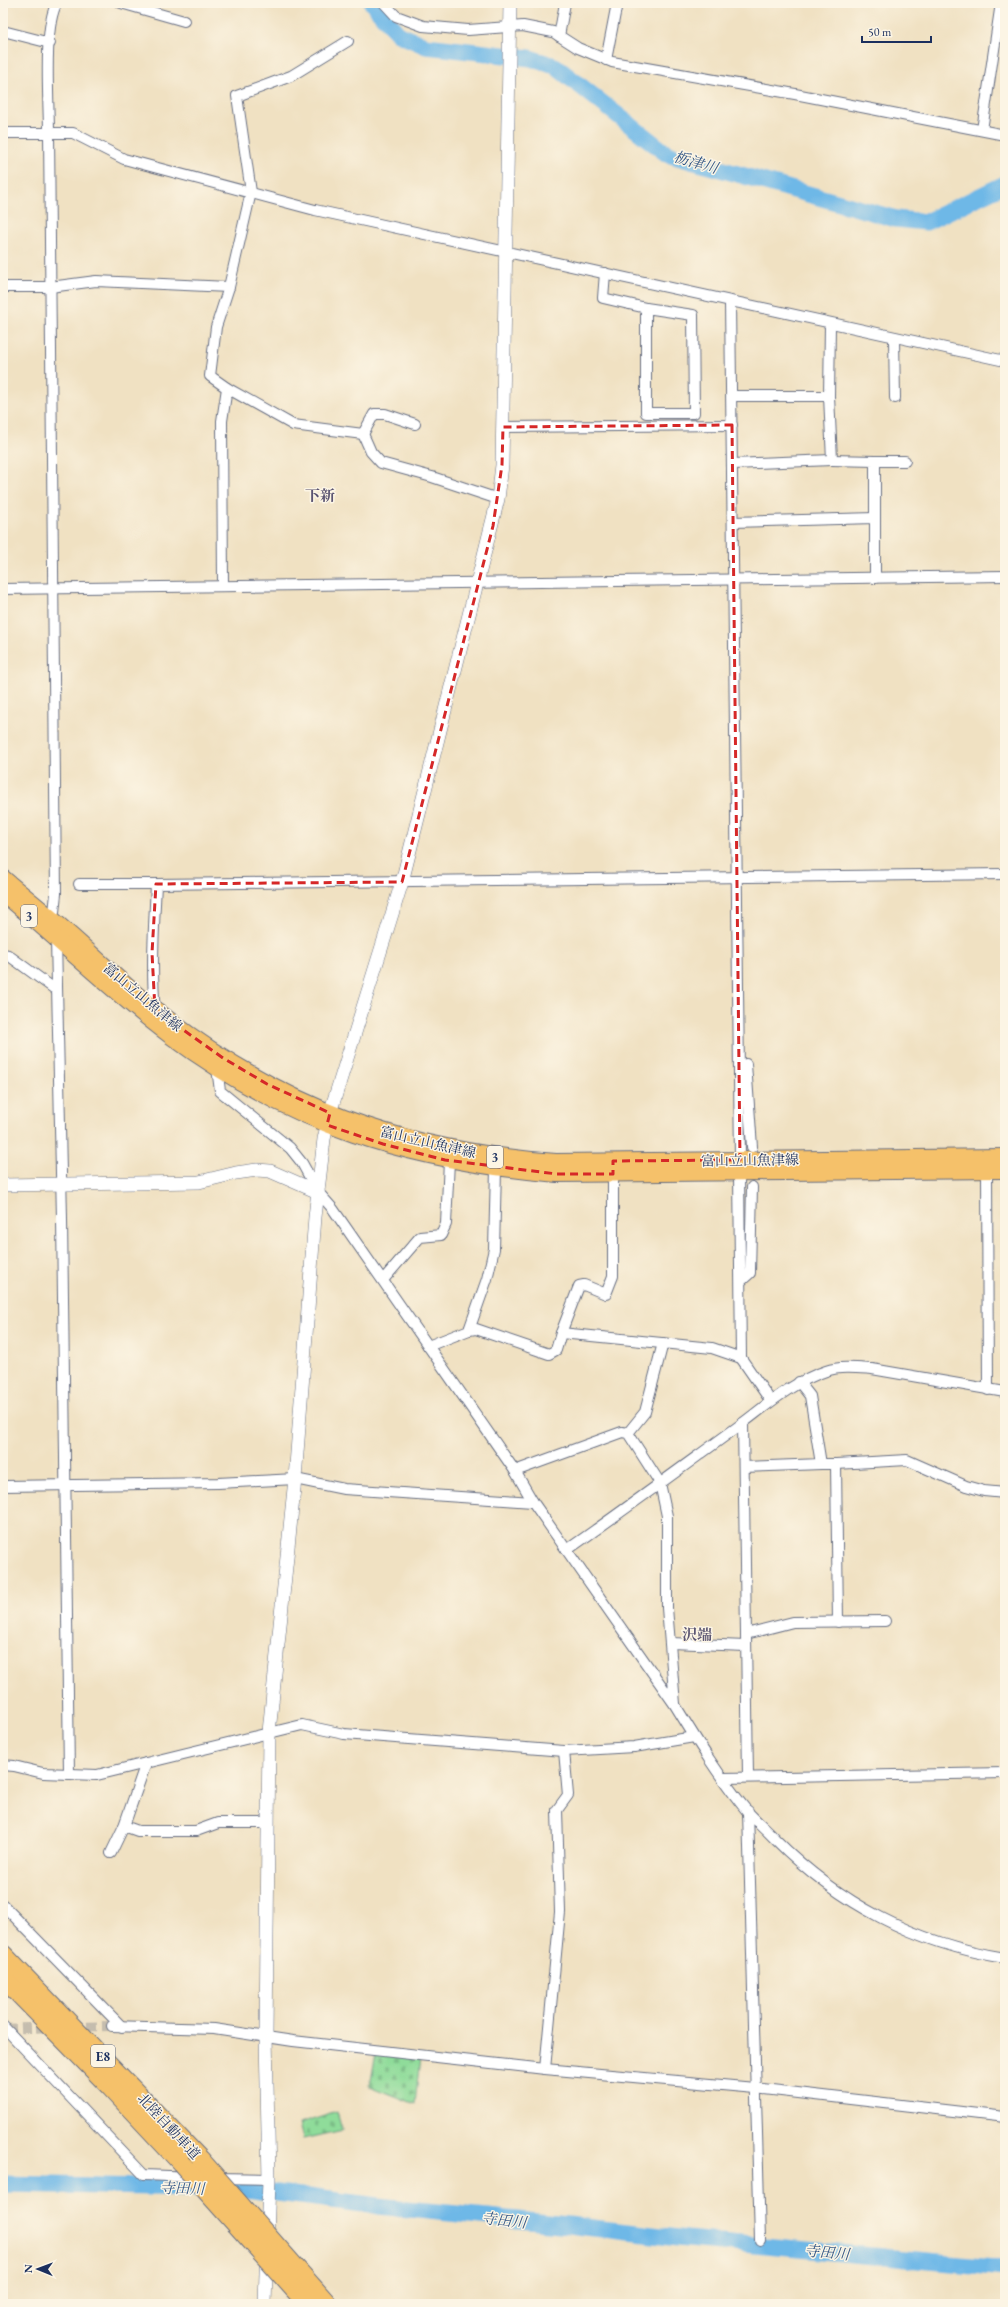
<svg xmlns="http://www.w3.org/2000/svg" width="1008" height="2307" viewBox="0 0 1008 2307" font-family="'EB Garamond','Noto Serif JP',serif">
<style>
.cemetery{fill:url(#cemetery-stones);stroke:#55867c}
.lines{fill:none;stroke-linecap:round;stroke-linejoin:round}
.river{stroke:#6eb8e7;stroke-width:17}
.minor-tunnel{stroke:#c5bdae;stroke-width:10;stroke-dasharray:10 5;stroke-linecap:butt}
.minor-casing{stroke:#666d81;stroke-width:12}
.tertiary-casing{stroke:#666d81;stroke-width:14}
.primary-casing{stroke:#666d81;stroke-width:18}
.motorway-casing{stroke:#666d81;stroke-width:20}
.minor{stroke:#fff;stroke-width:10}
.tertiary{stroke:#fff;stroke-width:13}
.primary{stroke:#f5c16b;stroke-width:16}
.motorway{stroke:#f5c16b;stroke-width:18}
.motorway-bridge-casing{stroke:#666d81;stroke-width:20;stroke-linecap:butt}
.motorway-bridge{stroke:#f5c16b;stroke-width:18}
.marked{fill:none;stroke:#d62828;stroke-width:3;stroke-dasharray:8 5;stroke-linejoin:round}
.labels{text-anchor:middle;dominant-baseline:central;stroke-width:3;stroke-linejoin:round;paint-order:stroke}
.shield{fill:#fcf5e5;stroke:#5e6a86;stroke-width:1}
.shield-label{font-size:13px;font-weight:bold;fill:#1b2f5e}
.street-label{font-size:14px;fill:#1b2f5e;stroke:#fcf5e5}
.water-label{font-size:15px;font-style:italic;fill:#345887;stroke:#fcf5e5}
.neighbourhood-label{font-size:15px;font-weight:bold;fill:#5b5572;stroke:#fcf5e5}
</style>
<defs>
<pattern id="cemetery-stones" width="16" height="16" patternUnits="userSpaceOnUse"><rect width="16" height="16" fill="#8fdc9a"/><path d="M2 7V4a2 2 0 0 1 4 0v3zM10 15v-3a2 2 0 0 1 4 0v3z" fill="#7bbd87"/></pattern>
</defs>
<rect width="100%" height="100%" fill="#fcf5e5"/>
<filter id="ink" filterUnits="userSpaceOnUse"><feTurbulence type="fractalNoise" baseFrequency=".025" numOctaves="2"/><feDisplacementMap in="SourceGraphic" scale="8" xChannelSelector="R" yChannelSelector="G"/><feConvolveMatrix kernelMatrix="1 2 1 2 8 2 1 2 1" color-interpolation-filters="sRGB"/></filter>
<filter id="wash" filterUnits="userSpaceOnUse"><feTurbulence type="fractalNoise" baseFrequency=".012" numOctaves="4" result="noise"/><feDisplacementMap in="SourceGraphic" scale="16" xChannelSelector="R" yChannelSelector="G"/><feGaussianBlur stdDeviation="0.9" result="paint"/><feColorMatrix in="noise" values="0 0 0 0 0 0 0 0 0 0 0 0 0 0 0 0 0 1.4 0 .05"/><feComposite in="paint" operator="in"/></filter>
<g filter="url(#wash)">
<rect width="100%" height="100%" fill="#f0e1c2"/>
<!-- cemetery -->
<g class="cemetery">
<polygon points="376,2053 420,2058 415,2104 370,2086"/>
<polygon points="337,2112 342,2130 303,2139 299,2124"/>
</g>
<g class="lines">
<!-- river -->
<g class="river">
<polyline points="372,3 398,34 426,46 530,58 555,66 667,154 896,219 926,222 1005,184"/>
<polyline points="3,2184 246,2189 378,2206 568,2225 687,2239 1005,2268"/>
</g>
</g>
</g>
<g filter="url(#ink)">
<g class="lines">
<!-- minor-tunnel -->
<g class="minor-tunnel">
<polyline points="72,2027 112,2026"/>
<polyline points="6,2029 52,2027"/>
</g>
<defs>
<g id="minor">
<polyline points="121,3 184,21"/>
<polyline points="384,3 396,16 423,26 468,30 523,26 553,32 578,48 612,62 795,94 1005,135"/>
<polyline points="3,31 50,43"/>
<polyline points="559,36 565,3"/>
<polyline points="606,60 617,3"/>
<polyline points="982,130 1001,3"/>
<polyline points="3,133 73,133 124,159 315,210 1005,361"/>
<polyline points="605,273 603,298 646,308"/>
<polyline points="3,287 50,287 96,281 229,287"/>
<polyline points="730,301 740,1160"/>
<polygon points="646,308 693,315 694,413 646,413"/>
<polyline points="894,338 895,398"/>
<polyline points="227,388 293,425 363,434 374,414 385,414 415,424"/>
<polyline points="732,396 829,396 830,325"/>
<polyline points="503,427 732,425"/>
<polyline points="363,434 371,452 381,463 432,477 498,499"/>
<polyline points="832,460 875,461 875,518"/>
<polyline points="875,461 905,461"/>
<polyline points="733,464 832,460 829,396"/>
<polyline points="733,522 875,518 875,578"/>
<polyline points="223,585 222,421 227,388 210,376 216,327 229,287 251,192 237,96 291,76 348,41"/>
<polyline points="3,589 1005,576"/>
<polyline points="79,884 156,884"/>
<path d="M53,921L56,894L49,132C49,102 43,26 57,3"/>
<polyline points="56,939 62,1219 69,1774"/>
<polyline points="3,954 8,955 56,990"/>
<path d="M155,1011C151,968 154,927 156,884L1005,874"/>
<polyline points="746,1064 752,1147"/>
<path d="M217,1068L220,1091L290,1148L302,1163L318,1192L333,1209L515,1471L533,1502L675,1705C697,1741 720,1778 747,1811C756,1821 766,1829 775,1839C840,1904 914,1943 1005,1958"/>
<polyline points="987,1170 988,1390"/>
<polyline points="739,1173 741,1358 770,1400"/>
<polyline points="383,1280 420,1237 441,1235 446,1224 449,1161"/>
<polyline points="741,1281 750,1273 752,1187"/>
<polyline points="469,1330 487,1279 494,1249 496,1169"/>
<polyline points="561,1333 579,1286 584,1285 606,1294 613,1276 613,1169"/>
<polyline points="428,1346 469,1330 476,1329 549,1354 556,1350 561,1333 712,1348 741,1358"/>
<polyline points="743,1423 748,1776"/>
<polyline points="628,1433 645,1412 663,1343"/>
<polyline points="821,1464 836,1464 838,1622"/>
<polyline points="836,1464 907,1460 966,1486 984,1491 1005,1493"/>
<polyline points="744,1467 821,1464 810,1396 799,1382"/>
<polyline points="515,1471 622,1432 628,1433 660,1483 667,1516 667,1608 675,1704"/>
<polyline points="3,1486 218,1483 295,1479 344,1489 533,1502"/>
<path d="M567,1550C623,1511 677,1471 732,1431C763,1409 789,1383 826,1371C841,1366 857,1368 872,1369L1005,1392"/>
<polyline points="746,1634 793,1622 885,1621"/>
<polyline points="671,1643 746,1646"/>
<polyline points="3,1765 14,1766 43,1773 97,1775 302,1725 344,1734 564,1751 634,1747 694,1737"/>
<polyline points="723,1778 1005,1773"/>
<polyline points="748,1811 760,2240"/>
<polyline points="124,1826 146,1763"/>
<polyline points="111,1853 124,1826 138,1831 196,1831 218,1823 267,1823"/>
<polyline points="3,1905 122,2027"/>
<polyline points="3,2026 144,2175 194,2177"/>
<polyline points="112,2026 214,2029 293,2041 545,2069 755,2088 1005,2117"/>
<polyline points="545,2069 560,1912 557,1810 568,1795 564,1751"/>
<polyline points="216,2178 269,2179"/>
</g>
<g id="tertiary">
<polyline points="3,1185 199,1182 236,1173 257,1170 270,1171 318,1192"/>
<polyline points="265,2304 269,2179 266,2037 269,1732 295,1479 315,1217 324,1139 330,1113 402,882 498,499 502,465 510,3"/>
</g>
<g id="primary">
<path d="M3,878C24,896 46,913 67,932C96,957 124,986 156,1010C280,1107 400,1150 556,1162L1005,1157"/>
<path d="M3,893C60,940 112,992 171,1036C292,1126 409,1161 557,1174L1005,1170"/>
</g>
<g id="motorway">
<polyline points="3,1954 201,2160"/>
<polyline points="3,1978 109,2086 181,2163"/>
</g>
</defs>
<!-- minor casing -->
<use href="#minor" class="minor-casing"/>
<!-- tertiary casing -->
<use href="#tertiary" class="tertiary-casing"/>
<!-- primary casing -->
<use href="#primary" class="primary-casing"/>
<!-- motorway casing -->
<use href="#motorway" class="motorway-casing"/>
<!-- minor -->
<use href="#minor" class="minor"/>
<!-- tertiary -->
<use href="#tertiary" class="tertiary"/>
<!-- primary -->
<use href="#primary" class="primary"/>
<!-- motorway -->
<use href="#motorway" class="motorway"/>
<defs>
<g id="motorway-bridge">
<polyline points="201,2160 328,2304"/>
<polyline points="181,2163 307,2304"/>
</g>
</defs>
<!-- motorway-bridge casing -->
<use href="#motorway-bridge" class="motorway-bridge-casing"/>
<!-- motorway-bridge -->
<use href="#motorway-bridge" class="motorway-bridge"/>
</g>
</g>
<!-- marked area -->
<path class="marked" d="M732,425L740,1160L613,1161V1174H557L445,1160L383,1144L327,1125L330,1113L267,1084L223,1058L155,1010L152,953L156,884L402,882L493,526L502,465L503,427Z"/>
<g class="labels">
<!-- shield labels -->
<g class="shield">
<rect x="21" y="905" width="16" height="22" rx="3"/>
<rect x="487" y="1146" width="16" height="22" rx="3"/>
<rect x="91" y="2045" width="24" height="22" rx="3"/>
</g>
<g class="shield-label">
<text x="29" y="916">3</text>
<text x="495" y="1157">3</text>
<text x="103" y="2056">E8</text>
</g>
<!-- street labels -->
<g class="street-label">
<text transform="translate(143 997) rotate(40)">富山立山魚津線</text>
<text transform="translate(428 1142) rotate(13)">富山立山魚津線</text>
<text transform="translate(750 1160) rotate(-1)">富山立山魚津線</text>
<text transform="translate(169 2126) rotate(47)">北陸自動車道</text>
</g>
<!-- water labels -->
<g class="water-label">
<text transform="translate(696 162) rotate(16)">栃津川</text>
<text transform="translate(182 2188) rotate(1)">寺田川</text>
<text transform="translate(504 2220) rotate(6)">寺田川</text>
<text transform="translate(827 2252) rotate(5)">寺田川</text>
</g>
<!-- neighbourhood labels -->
<g class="neighbourhood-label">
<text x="320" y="495">下新</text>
<text x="697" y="1634">沢端</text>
</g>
</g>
<!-- margin -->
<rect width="1008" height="2307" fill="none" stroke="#fcf5e5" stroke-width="16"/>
<!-- north arrow -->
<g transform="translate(38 2269) rotate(271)" stroke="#fcf5e5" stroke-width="3" paint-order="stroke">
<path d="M0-3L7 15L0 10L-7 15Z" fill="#1b2f5e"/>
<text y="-6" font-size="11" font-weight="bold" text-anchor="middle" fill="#1b2f5e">N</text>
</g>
<!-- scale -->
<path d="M862 36v6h69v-6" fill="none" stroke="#1b2f5e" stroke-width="2"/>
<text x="868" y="36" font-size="12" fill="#1b2f5e" stroke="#fcf5e5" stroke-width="3" paint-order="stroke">50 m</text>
</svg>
